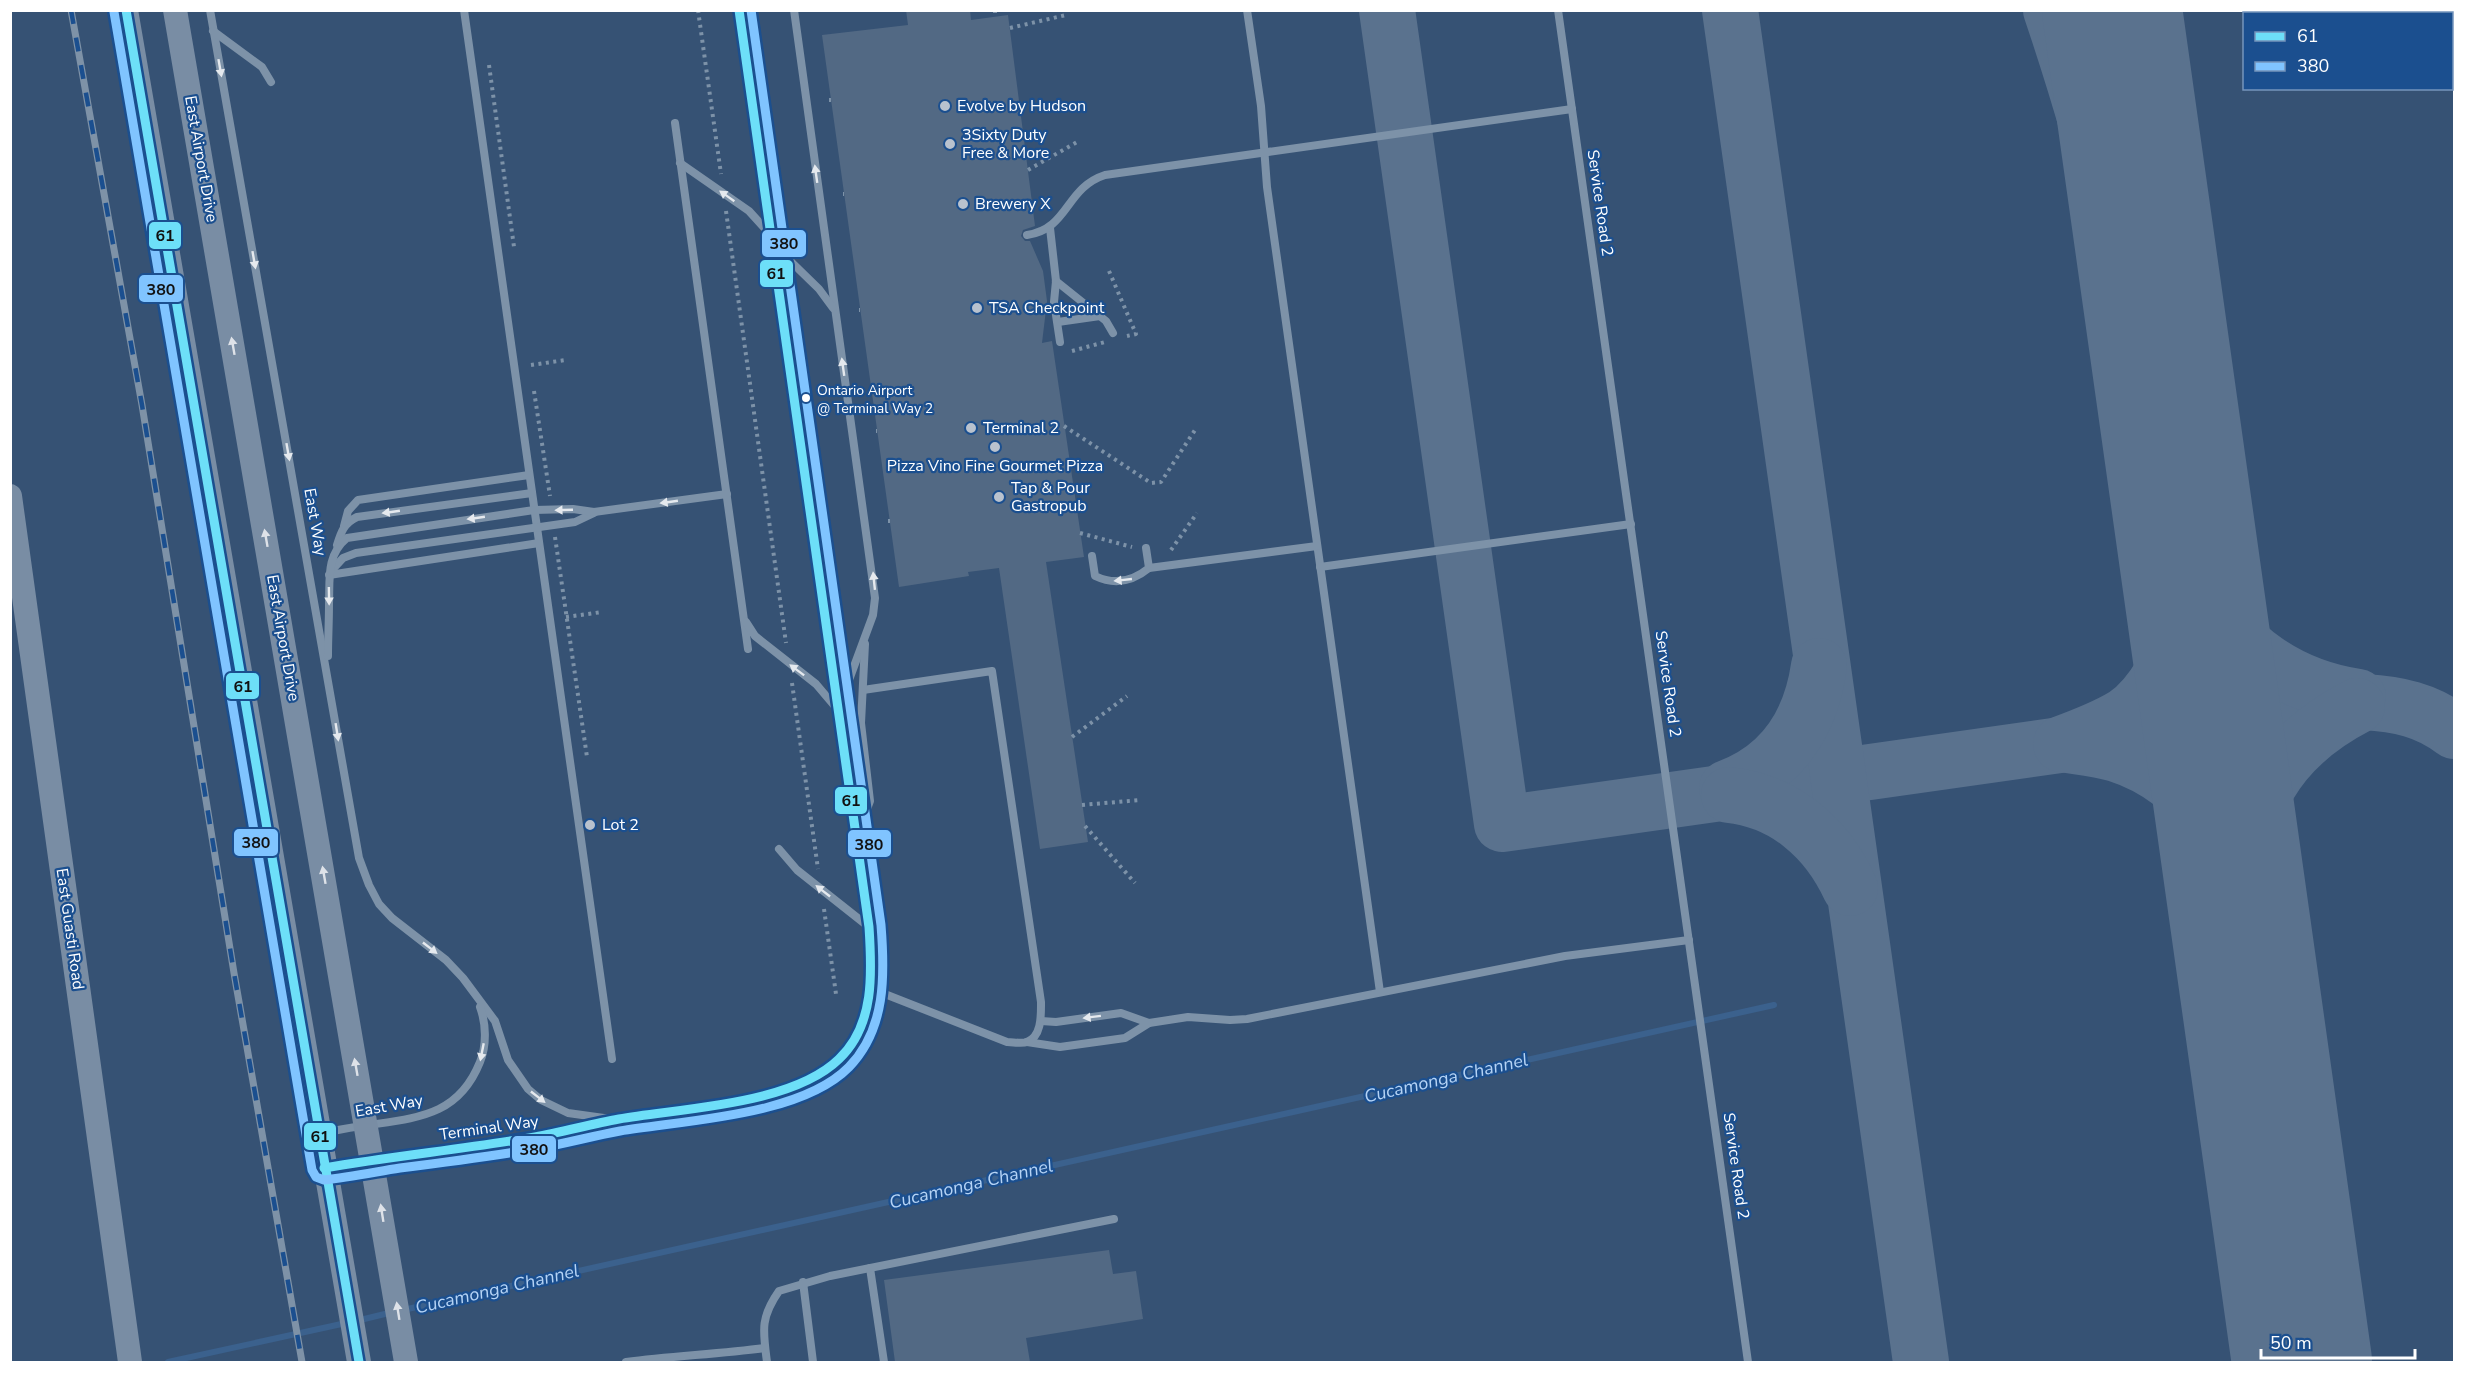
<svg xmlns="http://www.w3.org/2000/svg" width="2465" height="1373" viewBox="0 0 2465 1373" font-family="'Nunito Sans',sans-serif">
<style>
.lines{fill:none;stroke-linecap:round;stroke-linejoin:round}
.stream{stroke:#3b618d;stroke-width:6}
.taxiway{stroke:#5a728e;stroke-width:56}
.runway{stroke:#5a728e;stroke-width:140}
.building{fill:#526984}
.path{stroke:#7d92a8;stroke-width:4;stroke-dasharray:3 4.5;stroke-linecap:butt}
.lane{stroke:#7d92a8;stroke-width:8}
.secondary{stroke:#798da4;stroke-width:24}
.rail-casing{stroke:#7e92a7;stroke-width:7}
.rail{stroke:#1b4f8f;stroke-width:4.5;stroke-dasharray:14;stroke-linecap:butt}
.bus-1-casing{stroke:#1b4f8f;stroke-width:14}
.bus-2-casing{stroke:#1b4f8f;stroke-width:14}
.bus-1{stroke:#6ddff8;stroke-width:9}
.bus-2{stroke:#80c4ff;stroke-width:9}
.oneway{fill:#e5e9ee}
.oneway2{fill:#dee2e8}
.poi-dot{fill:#b9c2ce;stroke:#1b4f8f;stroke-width:2}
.bus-dot{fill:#fff;stroke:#1b4f8f;stroke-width:2}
.labels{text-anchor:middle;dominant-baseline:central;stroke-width:4.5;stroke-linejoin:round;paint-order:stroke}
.bus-label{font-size:14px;fill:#fff;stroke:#1b4f8f;text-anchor:start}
.poi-label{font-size:16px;fill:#fff;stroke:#1b4f8f;text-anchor:start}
.street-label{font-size:16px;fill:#fff;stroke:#1b4f8f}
.water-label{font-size:18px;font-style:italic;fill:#b5d3f5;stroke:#1b4f8f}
.line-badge{stroke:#1b4f8f;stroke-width:2}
.pale-badge-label{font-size:16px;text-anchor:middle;font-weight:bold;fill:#111}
</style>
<rect width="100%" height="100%" fill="#365274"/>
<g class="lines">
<!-- stream -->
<g class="stream">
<polyline points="403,1310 1774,1005"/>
<polyline points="356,1321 393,1312"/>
<polyline points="168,1362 346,1323"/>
</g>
<!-- taxiway -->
<g class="taxiway">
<path d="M1387,10L1502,824L2364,702C2398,704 2427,710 2454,731"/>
<polyline points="1730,10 1921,1362"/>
<path d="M2051,10C2110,184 2150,363 2187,542C2192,556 2197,571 2203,585C2231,649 2291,687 2358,697"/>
<path d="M2187,551C2185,573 2187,598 2183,620C2177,652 2152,698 2124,716C2104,728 2083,736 2061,744C2079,747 2099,749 2116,754C2154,766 2195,794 2212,830C2223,854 2230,880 2238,905"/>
<path d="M1727,788C1782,768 1811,723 1819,666"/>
<path d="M1729,795C1785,801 1827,838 1850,888"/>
<path d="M2238,899C2246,808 2274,749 2357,706"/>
<polyline points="2278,1362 2287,1327 2289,1270"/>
</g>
<!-- runway -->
<polyline class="runway" points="2112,10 2302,1362"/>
</g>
<!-- building -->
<g class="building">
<polygon points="906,10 970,10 971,20 1008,15 1035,226 1023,230 1021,236 1025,241 1030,241 1043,271 1047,301 1042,343 1052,341 1084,557 1046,562 1088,842 1040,849 999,568 968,572 969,576 899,587 822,35 908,25"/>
<polygon points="1109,1250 1113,1274 1136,1271 1143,1319 1026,1338 1030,1362 895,1362 884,1280"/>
</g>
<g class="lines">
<!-- path -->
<g class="path">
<polyline points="698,10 721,174"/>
<polyline points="995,10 995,16"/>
<polyline points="1010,28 1066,15"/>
<polyline points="489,65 514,247"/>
<polyline points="829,100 831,100"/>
<polyline points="1028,170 1077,142"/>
<polyline points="843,194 844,194"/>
<polyline points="726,211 786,643"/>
<polyline points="1109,271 1136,334 1127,336"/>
<polyline points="859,310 860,310"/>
<polyline points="1072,351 1105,342"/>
<polyline points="531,365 566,360"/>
<polyline points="534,391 550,496"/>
<polyline points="1064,426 1151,483 1161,482 1195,430"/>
<polyline points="876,431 877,431"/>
<polyline points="888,521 890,521"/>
<polyline points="1080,533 1132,547"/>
<polyline points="555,537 587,757"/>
<polyline points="1171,550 1197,513"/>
<polyline points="566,617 602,612"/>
<polyline points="792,683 818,869"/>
<polyline points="1072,737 1127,696"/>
<polyline points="1082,805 1140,800"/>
<polyline points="1085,826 1135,883"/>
<polyline points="824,909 836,994"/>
</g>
<!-- lane -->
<g class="lane">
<polyline points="210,10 359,858 369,885 379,904 392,918 446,960 463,978 495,1021 508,1060 528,1089 541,1100 568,1113 611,1119"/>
<polyline points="464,10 612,1059"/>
<polyline points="794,10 875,598 873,615 839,707"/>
<polyline points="1247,10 1261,106 1267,187 1380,992"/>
<polyline points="1558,10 1748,1362"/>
<polyline points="213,31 262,67 271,82"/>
<polyline points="675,123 748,649"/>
<polyline points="680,163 749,211 769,233 783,254 819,289 833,308"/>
<polyline points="1050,228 1056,281 1054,302 1060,342"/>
<path d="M1027,235C1069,229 1065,188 1105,175L1572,109"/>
<polyline points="1056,281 1106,321 1113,333"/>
<polyline points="1058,322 1100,316"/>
<polyline points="344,526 348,511 358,500 529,475"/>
<path d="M337,545C341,532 344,523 357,517L532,493"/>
<path d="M1092,556L1095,576C1114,585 1132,582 1149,568L1146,548"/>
<polyline points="1320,567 1631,524"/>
<polyline points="1149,568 1317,546"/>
<polyline points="332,570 343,558 356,553 575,522 594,513"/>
<polyline points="329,575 539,543"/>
<polyline points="746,622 755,636 816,684 838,710"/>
<path d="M328,656C328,639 329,621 329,604C330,579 326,555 347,538L534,510L573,509L594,512L727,494"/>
<path d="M863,690L992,671L1041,1002C1041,1015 1042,1036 1027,1042C1022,1044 1013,1042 1007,1042L872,989"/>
<polyline points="857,835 870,801 861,723 865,644"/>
<polyline points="779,849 797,870 869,927"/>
<polyline points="1149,1023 1188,1017 1230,1020 1247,1019 1565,956 1689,940"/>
<polyline points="1027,1042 1060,1047 1125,1038 1149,1023 1121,1013 1056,1022 1041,1021"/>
<path d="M321,1133C339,1130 357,1126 376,1124C424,1117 460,1112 480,1062C487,1045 486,1023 480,1007"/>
<path d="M327,1168C407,1154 487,1146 566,1132C584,1128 601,1122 619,1119C675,1109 801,1101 840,1059C876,1020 873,976 869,927L739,10"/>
<polyline points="870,1268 884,1362"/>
<polyline points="803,1282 813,1362"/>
<path d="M626,1362C673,1356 719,1354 765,1348"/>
<path d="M767,1362C763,1331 760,1318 779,1291L830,1276L1114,1219"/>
</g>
<!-- secondary -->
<g class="secondary">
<polyline points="126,10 359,1362"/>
<polyline points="175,10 406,1362"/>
<polyline points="10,496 130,1362"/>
</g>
<defs>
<polyline id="rail" points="71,10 142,405 234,973 302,1362"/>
</defs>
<!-- rail casing -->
<use href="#rail" class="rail-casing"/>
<!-- rail -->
<use href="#rail" class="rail"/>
<defs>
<g id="bus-1">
<polyline points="126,10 359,1362"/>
<path d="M324,1168C394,1156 465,1149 535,1137C563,1132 591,1124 619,1119C682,1108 792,1105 839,1059C875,1025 872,972 869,927L739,10"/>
</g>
<path id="bus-2" d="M114,12L312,1170L316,1177L324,1180C349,1177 375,1172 400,1168C447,1162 493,1156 540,1148C567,1143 593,1136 620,1131C685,1120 801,1116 849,1067C886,1029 885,975 881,925L751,10"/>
</defs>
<!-- bus-1 casing -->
<use href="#bus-1" class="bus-1-casing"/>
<!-- bus-2 casing -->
<use href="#bus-2" class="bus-2-casing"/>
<!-- bus-1 -->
<use href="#bus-1" class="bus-1"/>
<!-- bus-2 -->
<use href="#bus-2" class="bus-2"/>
</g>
<!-- one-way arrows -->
<defs><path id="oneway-solid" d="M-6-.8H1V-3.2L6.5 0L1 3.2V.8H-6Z" transform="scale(1.5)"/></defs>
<g class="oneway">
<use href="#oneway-solid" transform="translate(220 68) rotate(80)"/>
<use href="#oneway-solid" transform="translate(816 174) rotate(-98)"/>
<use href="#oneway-solid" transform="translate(727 196) rotate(-145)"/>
<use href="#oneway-solid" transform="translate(254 260) rotate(80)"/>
<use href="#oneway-solid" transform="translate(843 367) rotate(-98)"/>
<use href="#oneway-solid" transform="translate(288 452) rotate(80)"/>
<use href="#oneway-solid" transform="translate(669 502) rotate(172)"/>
<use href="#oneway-solid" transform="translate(564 510) rotate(178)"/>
<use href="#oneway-solid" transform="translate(391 512) rotate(172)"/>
<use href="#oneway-solid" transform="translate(476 518) rotate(172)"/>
<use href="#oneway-solid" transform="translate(1123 580) rotate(174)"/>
<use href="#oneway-solid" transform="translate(874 581) rotate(-96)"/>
<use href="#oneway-solid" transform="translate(329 596) rotate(89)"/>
<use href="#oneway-solid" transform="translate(797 670) rotate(-143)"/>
<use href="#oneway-solid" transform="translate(337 732) rotate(81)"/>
<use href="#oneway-solid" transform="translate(823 891) rotate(-142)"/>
<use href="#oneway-solid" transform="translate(430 948) rotate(38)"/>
<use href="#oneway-solid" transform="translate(1092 1017) rotate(173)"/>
<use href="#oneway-solid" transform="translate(482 1052) rotate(101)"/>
<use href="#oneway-solid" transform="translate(538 1097) rotate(38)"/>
</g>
<g class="oneway2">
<use href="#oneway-solid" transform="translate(233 346) rotate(-100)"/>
<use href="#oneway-solid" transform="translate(266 538) rotate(-100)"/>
<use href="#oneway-solid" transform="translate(324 875) rotate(-100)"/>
<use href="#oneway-solid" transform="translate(356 1067) rotate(-100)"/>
<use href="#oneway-solid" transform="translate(382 1213) rotate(-99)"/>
<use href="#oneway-solid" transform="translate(398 1311) rotate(-99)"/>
</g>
<!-- markers -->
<g class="poi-dot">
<circle cx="945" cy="106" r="6"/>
<circle cx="950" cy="144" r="6"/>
<circle cx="963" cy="204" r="6"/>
<circle cx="977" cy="308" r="6"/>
<circle cx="971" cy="428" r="6"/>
<circle cx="995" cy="447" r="6"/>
<circle cx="999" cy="497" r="6"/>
<circle cx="590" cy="825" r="6"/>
</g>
<circle class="bus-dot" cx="806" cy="398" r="5"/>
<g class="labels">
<!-- bus labels -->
<g class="bus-label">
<text x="817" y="390">Ontario Airport<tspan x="817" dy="18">@ Terminal Way 2</tspan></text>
</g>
<!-- poi labels -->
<g class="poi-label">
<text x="957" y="106">Evolve by Hudson</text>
<text x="962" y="135">3Sixty Duty<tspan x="962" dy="18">Free &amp; More</tspan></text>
<text x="975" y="204">Brewery X</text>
<text x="989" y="308">TSA Checkpoint</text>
<text x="983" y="428">Terminal 2</text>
<text x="995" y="466" text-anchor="middle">Pizza Vino Fine Gourmet Pizza</text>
<text x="1011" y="488">Tap &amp; Pour<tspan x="1011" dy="18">Gastropub</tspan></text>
<text x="602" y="825">Lot 2</text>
</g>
<!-- street labels -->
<g class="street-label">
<text transform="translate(201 159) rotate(80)">East Airport Drive</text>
<text transform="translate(1600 203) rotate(82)">Service Road 2</text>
<text transform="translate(315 522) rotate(80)">East Way</text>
<text transform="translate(283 638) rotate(80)">East Airport Drive</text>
<text transform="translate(1668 684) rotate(82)">Service Road 2</text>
<text transform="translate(70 929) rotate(82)">East Guasti Road</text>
<text transform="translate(389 1106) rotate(-10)">East Way</text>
<text transform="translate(489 1128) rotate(-8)">Terminal Way</text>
<text transform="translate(1736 1166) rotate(82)">Service Road 2</text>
</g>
<!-- water labels -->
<g class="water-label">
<text transform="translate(1446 1078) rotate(-13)">Cucamonga Channel</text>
<text transform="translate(971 1184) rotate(-13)">Cucamonga Channel</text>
<text transform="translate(497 1289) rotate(-13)">Cucamonga Channel</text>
</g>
</g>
<g class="line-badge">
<rect x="148" y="221" width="34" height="29" rx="6" fill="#6ddff8"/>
<rect x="761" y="229" width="46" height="29" rx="6" fill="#80c4ff"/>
<rect x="759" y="259" width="35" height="29" rx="6" fill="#6ddff8"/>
<rect x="138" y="274" width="46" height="29" rx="6" fill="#80c4ff"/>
<rect x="225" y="672" width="35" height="28" rx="6" fill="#6ddff8"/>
<rect x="834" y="786" width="34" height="29" rx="6" fill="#6ddff8"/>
<rect x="233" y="828" width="46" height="29" rx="6" fill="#80c4ff"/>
<rect x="847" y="829" width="45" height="29" rx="6" fill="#80c4ff"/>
<rect x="303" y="1122" width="34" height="29" rx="6" fill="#6ddff8"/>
<rect x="511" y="1135" width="46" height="28" rx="6" fill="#80c4ff"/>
</g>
<g class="pale-badge-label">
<text x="165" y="241">61</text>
<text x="784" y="249">380</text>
<text x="776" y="279">61</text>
<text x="161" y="295">380</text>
<text x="243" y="692">61</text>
<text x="851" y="806">61</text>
<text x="256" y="848">380</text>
<text x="869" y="850">380</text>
<text x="320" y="1142">61</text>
<text x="534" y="1155">380</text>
</g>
<!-- border -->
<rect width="2465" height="1373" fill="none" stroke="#ffffff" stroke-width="24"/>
<!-- legend -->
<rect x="2243" y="12" width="210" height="78" fill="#1b4f8f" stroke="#7695bc" stroke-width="1.5"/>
<rect x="2255" y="32" width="30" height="9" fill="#6ddff8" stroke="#7695bc" stroke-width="1.5"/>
<text x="2297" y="42" font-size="18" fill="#ffffff">61</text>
<rect x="2255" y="62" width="30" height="9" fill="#80c4ff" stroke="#7695bc" stroke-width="1.5"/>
<text x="2297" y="72" font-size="18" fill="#ffffff">380</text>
<!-- scale -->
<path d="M2261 1349v9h154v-9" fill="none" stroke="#ffffff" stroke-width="3"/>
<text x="2270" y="1349" font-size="18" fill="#ffffff" stroke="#1b4f8f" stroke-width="4.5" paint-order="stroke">50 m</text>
</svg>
